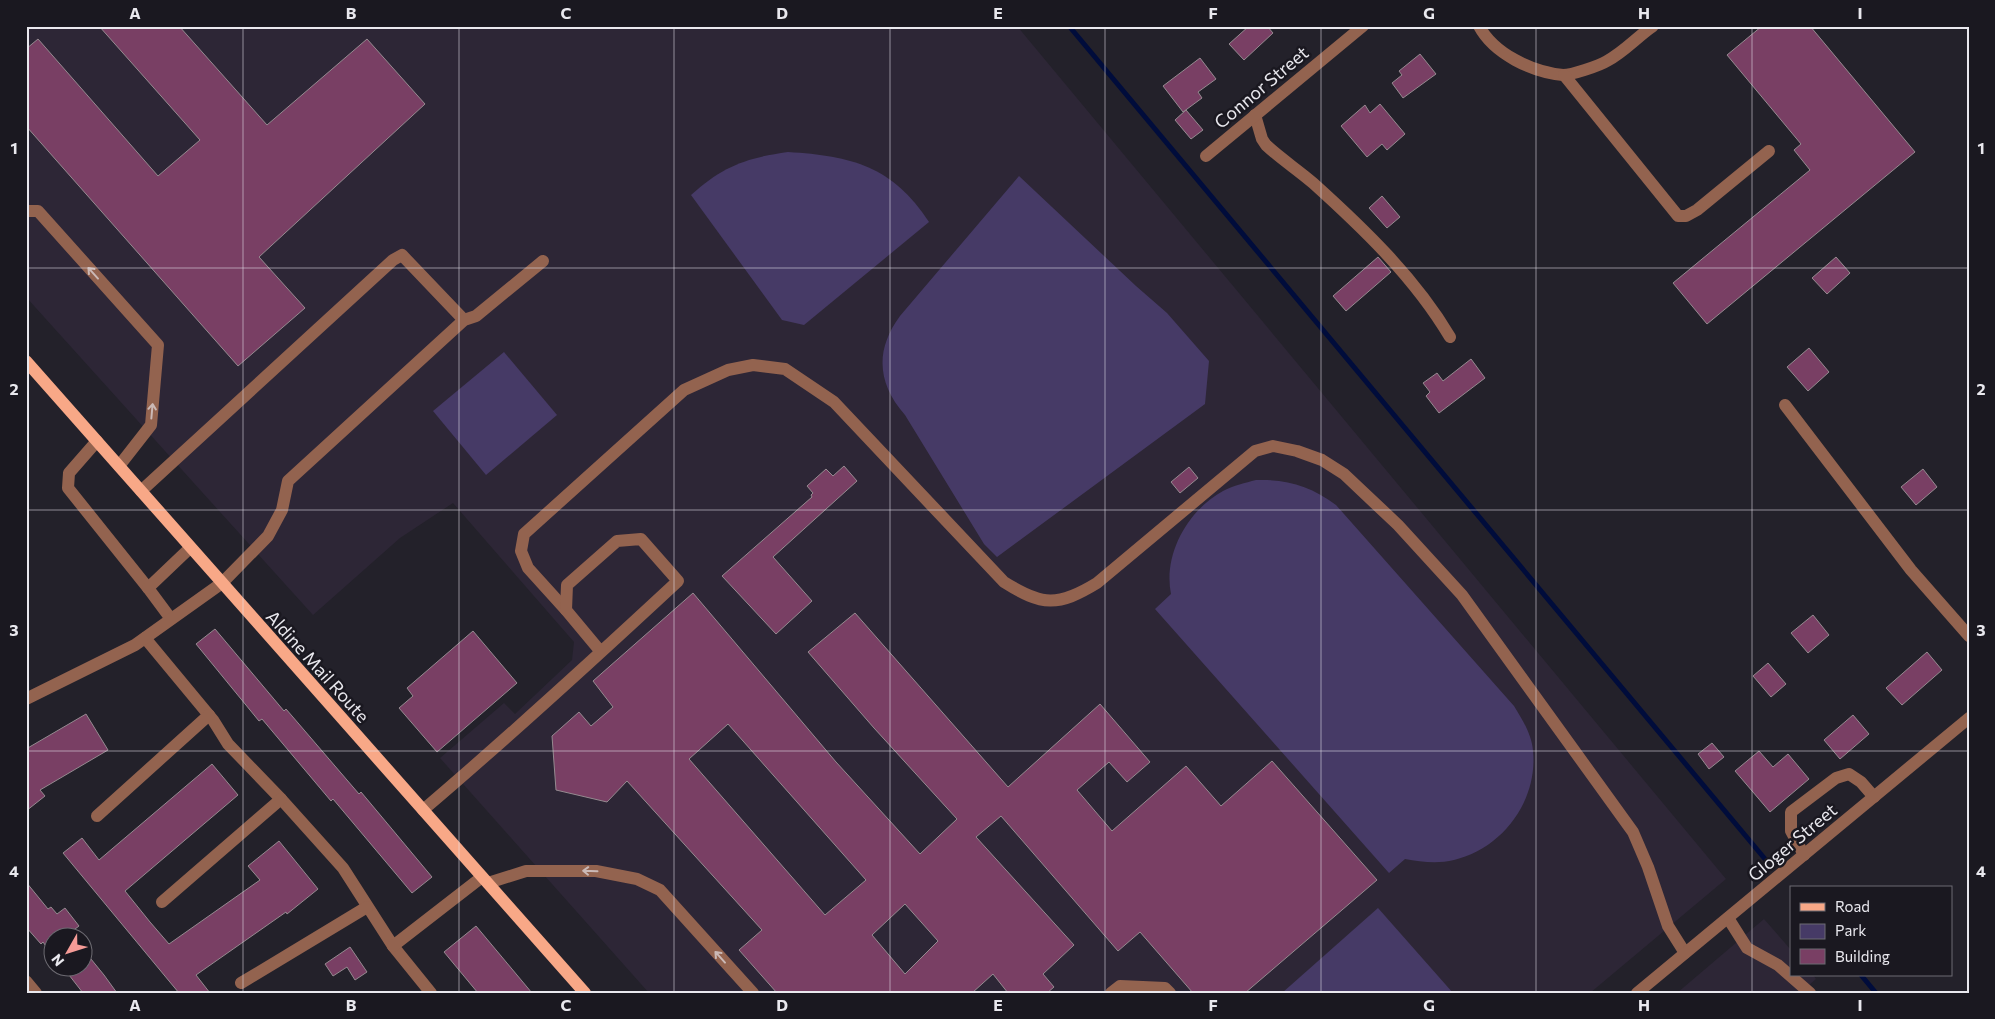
<svg xmlns="http://www.w3.org/2000/svg" width="1995" height="1019" viewBox="0 0 1995 1019" font-family="Commissioner,sans-serif">
<style>
.education{fill:#2d2636}
.green{fill:#463a66}
.lines{fill:none;stroke-linecap:round;stroke-linejoin:round}
.stream{stroke:#000c3b;stroke-width:5}
.building{fill:#793f64;stroke:#958a90;fill-rule:evenodd}
.minor{stroke:#93634f;stroke-width:12}
.major{stroke:#f8a887;stroke-width:12}
.oneway{stroke:#cbb9b6}
.grid{fill:none;stroke:#e9e8ee;stroke-width:1;stroke-opacity:0.55}
.labels{text-anchor:middle;dominant-baseline:central;stroke-width:5;stroke-linejoin:round;paint-order:stroke}
.street-label{font-size:18px;fill:#e9e8ee;stroke:#1a1820}
.neatline{fill:none;stroke:#e9e8ee;stroke-width:2}
.grid-label{font-size:16px;text-anchor:middle;font-weight:bold;fill:#e9e8ee}
</style>
<rect width="100%" height="100%" fill="#23212a"/>
<!-- education -->
<g class="education">
<polygon points="26,26 1017,26 1726,879 1590,993 649,993 440,758 504,703 515,714 572,660 574,642 453,503 400,538 313,615 26,297"/>
<polygon points="1764,919 1791,950 1791,975 1813,975 1816,979 1800,993 1677,993"/>
</g>
<!-- green -->
<g class="green">
<path d="M788,152C852,156 892,166 929,222L804,325L782,320L691,195C723,166 746,158 788,152Z"/>
<path d="M1019,176L1136,286L1167,313L1209,361L1205,404L997,557L984,544L905,415C877,383 875,350 900,316Z"/>
<polygon points="504,352 557,415 486,475 433,411"/>
<path d="M1256,480C1287,479 1311,486 1336,505L1514,706C1522,719 1532,735 1533,751C1538,801 1502,849 1454,860C1438,864 1421,862 1405,859L1389,873L1155,609L1171,594C1163,554 1188,510 1223,491C1234,485 1245,483 1256,480Z"/>
<polygon points="1378,908 1453,993 1282,993"/>
</g>
<g class="lines">
<!-- stream -->
<g class="stream">
<polyline points="1069,26 1765,859"/>
<polyline points="1861,975 1876,993"/>
</g>
</g>
<!-- building -->
<g class="building">
<polygon points="99,26 179,26 267,125 367,39 425,104 259,257 305,308 238,366 26,126 26,49 38,39 158,176 200,140"/>
<polygon points="1249,26 1267,26 1273,33 1244,60 1229,44"/>
<polygon points="1762,26 1810,26 1915,152 1707,324 1673,283 1810,170 1794,150 1801,144 1727,55"/>
<polygon points="1420,54 1436,74 1403,98 1392,83 1402,75 1399,71"/>
<polygon points="1200,58 1216,79 1198,92 1202,98 1183,112 1163,86"/>
<polygon points="1380,104 1405,134 1387,150 1382,144 1367,157 1341,126 1365,105 1370,113"/>
<polygon points="1186,110 1203,130 1191,139 1175,120"/>
<polygon points="1382,196 1400,217 1387,228 1369,208"/>
<polygon points="1378,257 1391,272 1346,311 1333,296"/>
<polygon points="1836,257 1850,273 1827,294 1812,278"/>
<polygon points="1809,348 1829,372 1808,391 1787,367"/>
<polygon points="1471,359 1485,378 1439,413 1426,396 1430,392 1423,383 1437,373 1443,381"/>
<polygon points="844,466 857,481 773,557 812,601 776,634 722,576 812,497 811,495 813,493 807,486 826,469 833,476"/>
<polygon points="1189,467 1198,478 1180,493 1171,482"/>
<polygon points="1923,469 1937,487 1916,505 1901,487"/>
<path d="M693,593L836,762L920,854L957,819L874,728L808,652L855,613L1008,787L1100,704L1150,762L1127,782L1109,762L1077,790L1112,831L1186,766L1221,806L1272,761L1377,880L1245,993H1193L1140,932L1118,951L1001,816L976,837L1074,945L1043,974L1054,987L1047,993H1008L993,974L972,993H777L739,950L762,930L627,781L607,802L556,790L552,736L579,712L591,726L613,707L593,681ZM728,724L866,880L825,915L689,759ZM905,904L938,941L905,974L872,935Z"/>
<polygon points="1813,615 1829,635 1808,653 1791,633"/>
<polygon points="215,629 284,711 286,709 359,794 361,792 432,877 412,893 333,799 331,801 262,719 259,721 196,644"/>
<polygon points="473,631 517,683 437,752 399,708 413,696 407,688"/>
<polygon points="1927,652 1942,670 1902,705 1886,688"/>
<polygon points="1768,663 1786,684 1771,697 1753,676"/>
<polygon points="86,714 108,750 40,790 45,796 26,811 26,749"/>
<polygon points="1853,715 1869,734 1840,759 1824,740"/>
<polygon points="1712,743 1724,757 1709,769 1698,754"/>
<polygon points="1759,751 1773,767 1788,754 1809,779 1770,812 1735,771"/>
<polygon points="212,764 238,795 125,891 150,922 169,944 260,880 248,866 279,841 318,889 287,914 286,912 196,975 210,993 179,993 63,853 82,838 99,860"/>
<polygon points="26,882 48,909 51,907 57,914 65,908 79,926 66,936 52,936 52,955 43,942 41,944 26,927"/>
<polygon points="476,926 532,993 478,993 444,952"/>
<polygon points="350,947 367,972 355,980 347,967 333,976 325,964"/>
<polygon points="82,948 104,975 117,993 83,993 62,966 82,966"/>
</g>
<g class="lines">
<!-- minor -->
<g class="minor">
<path d="M1479,26C1494,54 1532,72 1563,75C1571,75 1599,66 1607,61C1624,52 1637,37 1653,26"/>
<polyline points="1564,75 1678,216 1686,216 1697,210 1769,151"/>
<path d="M1255,115L1262,139L1266,145C1281,159 1298,170 1313,183C1364,229 1415,278 1450,337"/>
<polyline points="1206,156 1363,26"/>
<polyline points="26,211 38,211 158,345 151,425 119,466"/>
<polyline points="1785,405 1911,570 1969,636"/>
<polyline points="97,441 69,473 68,488 148,588 171,619"/>
<polyline points="141,491 393,260 402,255 464,320"/>
<polyline points="148,588 190,548"/>
<path d="M566,610L528,568L521,551L524,534L684,390L728,370L753,365L785,369L834,402L1004,582C1042,606 1058,607 1097,583L1255,451L1273,446L1297,451L1322,460L1344,474L1398,525L1462,595L1633,832L1648,867L1668,926L1685,953"/>
<polyline points="145,638 213,720 228,744 281,799 343,868 393,946 431,993"/>
<polyline points="26,699 135,645 222,583 268,536 282,510 288,481 464,320 476,316 543,261"/>
<path d="M423,810C510,736 594,659 678,581L641,539L617,541L567,585L566,610L601,652"/>
<polyline points="97,816 209,715"/>
<polyline points="1804,855 1791,831 1791,812 1836,778 1849,774 1861,782 1874,797"/>
<polyline points="488,883 526,871 596,871 637,879 660,890 753,993"/>
<polyline points="162,902 281,799"/>
<polyline points="1728,918 1747,948 1778,965 1810,993"/>
<polyline points="393,946 482,877"/>
<polyline points="26,981 36,993"/>
<polyline points="241,983 367,907"/>
<polyline points="1111,993 1120,986 1165,988 1170,993"/>
<polyline points="1637,993 1969,718"/>
</g>
<!-- major -->
<polyline class="major" points="26,361 585,993"/>
</g>
<!-- one-way arrows -->
<defs><path id="oneway-shaft" d="M-6 0H5M1.5-3L5.5 0L1.5 3" fill="none" stroke-width="1.6" stroke-linecap="round" stroke-linejoin="round" transform="scale(1.25)"/></defs>
<g class="oneway">
<use href="#oneway-shaft" transform="translate(93 273) rotate(-132)"/>
<use href="#oneway-shaft" transform="translate(152 411) rotate(-85)"/>
<use href="#oneway-shaft" transform="translate(590 871) rotate(-178)"/>
<use href="#oneway-shaft" transform="translate(720 957) rotate(-132)"/>
</g>
<!-- grid -->
<path class="grid" d="M243,26V993M459,26V993M674,26V993M890,26V993M1105,26V993M1321,26V993M1536,26V993M1752,26V993M26,268H1969M26,510H1969M26,751H1969"/>
<g class="labels">
<!-- street labels -->
<g class="street-label">
<text transform="translate(1261 87) rotate(-40)">Connor Street</text>
<text transform="translate(318 666) rotate(48)">Aldine Mail Route</text>
<text transform="translate(1792 842) rotate(-40)">Gloger Street</text>
</g>
</g>
<!-- border -->
<rect width="1995" height="1019" fill="none" stroke="#1a1820" stroke-width="55"/>
<!-- legend -->
<rect x="1790" y="886" width="162" height="90" fill="#1a1820" stroke="#6d6b72"/>
<rect x="1800" y="903" width="25" height="8" fill="#f8a887" stroke="#6d6b72"/>
<text x="1835" y="912" font-size="15" fill="#e9e8ee">Road</text>
<rect x="1800" y="924" width="25" height="15" fill="#463a66" stroke="#6d6b72"/>
<text x="1835" y="936" font-size="15" fill="#e9e8ee">Park</text>
<rect x="1800" y="949" width="25" height="15" fill="#793f64" stroke="#6d6b72"/>
<text x="1835" y="962" font-size="15" fill="#e9e8ee">Building</text>
<!-- north arrow -->
<g transform="translate(68 952) rotate(231)"><circle r="24" fill="#1a1820" stroke="#6d6b72"/>
<path d="M0-4L9 19L0 12L-9 19Z" fill="#f59b97"/>
<text y="-8" font-size="14" font-weight="bold" text-anchor="middle" fill="#e9e8ee">N</text>
</g>
<rect x="28" y="28" width="1940" height="964" class="neatline"/>
<g class="grid-label">
<text x="135" y="19">A</text>
<text x="351" y="19">B</text>
<text x="566" y="19">C</text>
<text x="782" y="19">D</text>
<text x="998" y="19">E</text>
<text x="1213" y="19">F</text>
<text x="1429" y="19">G</text>
<text x="1644" y="19">H</text>
<text x="1860" y="19">I</text>
<text x="14" y="154">1</text>
<text x="1981" y="154">1</text>
<text x="14" y="395">2</text>
<text x="1981" y="395">2</text>
<text x="14" y="636">3</text>
<text x="1981" y="636">3</text>
<text x="14" y="877">4</text>
<text x="1981" y="877">4</text>
<text x="135" y="1011">A</text>
<text x="351" y="1011">B</text>
<text x="566" y="1011">C</text>
<text x="782" y="1011">D</text>
<text x="998" y="1011">E</text>
<text x="1213" y="1011">F</text>
<text x="1429" y="1011">G</text>
<text x="1644" y="1011">H</text>
<text x="1860" y="1011">I</text>
</g>
</svg>
